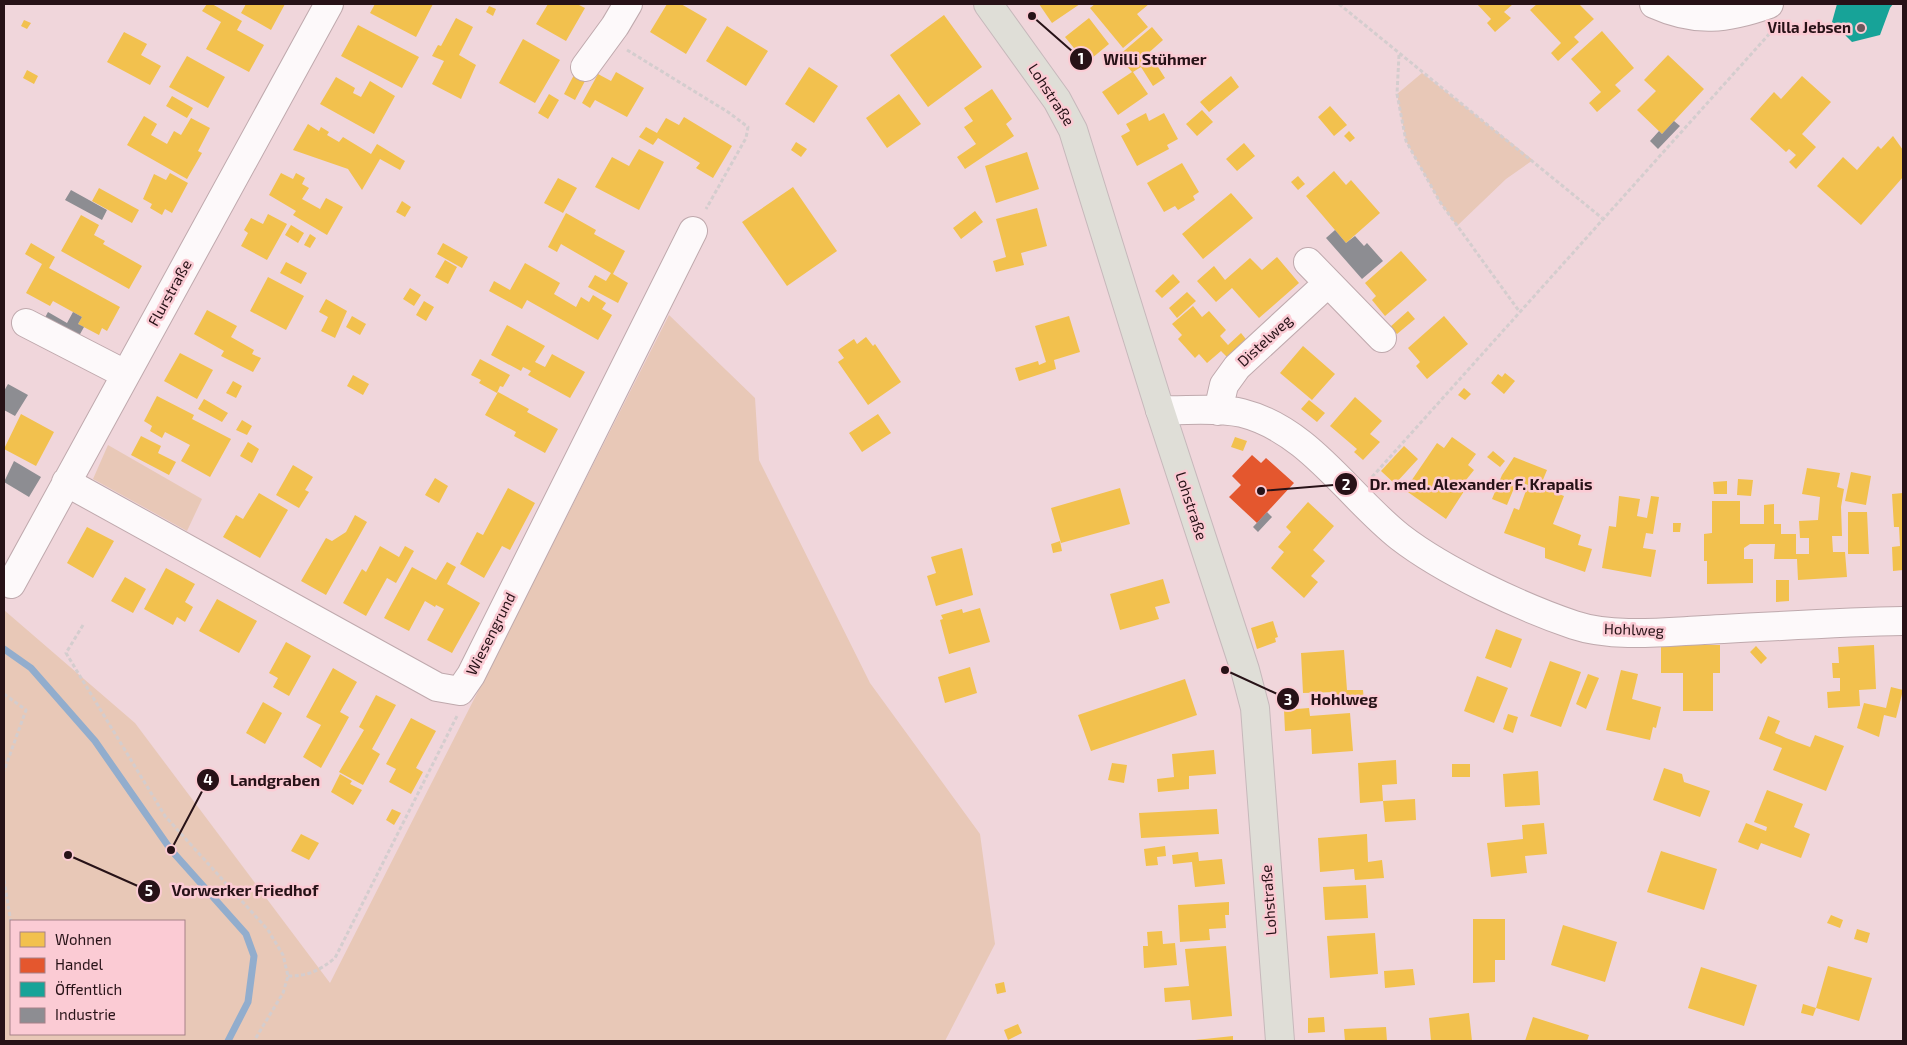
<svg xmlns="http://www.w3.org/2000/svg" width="1907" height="1045" viewBox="0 0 1907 1045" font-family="'Exo 2',sans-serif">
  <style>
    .green { fill: #e8c8b7; fill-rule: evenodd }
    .homes { fill: #f2c14e }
    .shops { fill: #e4572e }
    .public { fill: #17a398 }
    .industry { fill: #8d8d92 }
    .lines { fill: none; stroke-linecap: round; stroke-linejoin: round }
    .stream { stroke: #92adcd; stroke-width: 7 }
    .minor-casing { stroke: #bfa9ad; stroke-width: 30 }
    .major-casing { stroke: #c6b8bb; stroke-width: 30 }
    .path { stroke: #d4cdce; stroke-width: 3; stroke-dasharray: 4 2.5; stroke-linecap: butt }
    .minor { stroke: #fdf9fa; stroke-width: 28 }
    .major { stroke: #dfded7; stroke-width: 28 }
    .poi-dot { fill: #6d575c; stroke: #fbcbd4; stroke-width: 2 }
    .labels { text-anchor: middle; stroke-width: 5; stroke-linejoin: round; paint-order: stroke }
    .poi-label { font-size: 15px; font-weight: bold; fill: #271217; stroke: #fbcbd4; text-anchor: end }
    .street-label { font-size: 15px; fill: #271217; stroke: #fbcbd4 }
    .leader { fill: none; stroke: #271217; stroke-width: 2 }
    .callout-dot { fill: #271217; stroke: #fbcbd4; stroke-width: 2 }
    .mark-label { font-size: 15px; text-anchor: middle; font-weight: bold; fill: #fff }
    .callout-label { font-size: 16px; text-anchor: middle; font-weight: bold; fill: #271217; stroke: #fbcbd4; stroke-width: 5; stroke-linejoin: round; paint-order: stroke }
  </style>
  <rect width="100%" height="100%" fill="#f0d6db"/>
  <path class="green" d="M1422,73L1533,160L1506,179L1457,226L1440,202L1406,141L1397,94Z
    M669,315L755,398L759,460L870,683L980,834L995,944L945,1041H4V610L135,723L330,983ZM11,921H184V1034H11Z
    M108,445L202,499L187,531L93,479Z"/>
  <path class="homes" d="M207,4H212L242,21L237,30L264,45L249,72L206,49L221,22L202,11Z
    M246,4H285L271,30L241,13Z
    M375,4H433L416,37L370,13Z
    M548,4H577L585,8L566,41L536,24Z
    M667,4H681L707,19L686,54L650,32Z
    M1039,4H1080L1052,23Z
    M1095,4H1149L1137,14L1148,27L1123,48L1090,8Z
    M1477,4H1513L1504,12L1511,18L1495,32L1487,23L1491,19Z
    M1537,4H1579L1594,19L1574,37L1579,42L1558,61L1551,53L1561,43L1530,10Z
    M489,6L496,9L493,16L486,12Z
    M944,15L982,67L928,107L890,55Z
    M456,18L473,27L459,55L476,65L461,99L432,84L444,61L432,56L438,45L441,46Z
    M1089,18L1109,44L1086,63L1065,37Z
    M24,20L31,23L27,29L21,26Z
    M358,25L419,57L402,88L341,56Z
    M727,26L768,51L746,86L706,61Z
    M1152,27L1163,40L1145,56L1149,61L1153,59L1165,78L1153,86L1141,67L1133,72L1148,94L1118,115L1102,92L1132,72L1118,56Z
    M1602,31L1634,68L1615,85L1621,91L1597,112L1589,103L1601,92L1571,59Z
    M124,32L147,44L141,55L161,66L150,85L107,62Z
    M523,39L560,60L535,103L499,83Z
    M1668,55L1704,89L1662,134L1637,110L1656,91L1644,80Z
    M187,56L225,77L208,108L169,87Z
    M809,67L838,86L814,123L785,104Z
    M27,70L38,76L34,84L23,78Z
    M616,72L644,88L627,117L595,100L590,108L582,103L598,74L611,81Z
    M574,75L585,81L575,100L564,94Z
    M1231,76L1239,87L1209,112L1200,102Z
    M1802,76L1831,102L1802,134L1816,147L1796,169L1789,162L1796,155L1789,149L1786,152L1750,119L1774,92L1781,99Z
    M336,77L355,88L353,93L361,97L370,81L395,96L374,134L320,104Z
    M992,89L1012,119L1006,124L1014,136L965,169L957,157L976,144L964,127L973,121L964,108Z
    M549,94L559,100L548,119L538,113Z
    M899,94L921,124L887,148L866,118Z
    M172,96L193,108L187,118L166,106Z
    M1330,106L1347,125L1334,136L1318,117Z
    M1202,110L1213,122L1197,136L1186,124Z
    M1146,113L1149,121L1164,113L1178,139L1167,145L1169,149L1137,166L1121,136L1130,131L1126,124Z
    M144,116L157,124L151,135L167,144L174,131L181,135L191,118L210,128L198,151L202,153L187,179L127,145Z
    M684,117L732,146L713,178L696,168L700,163L658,138L653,145L639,137L646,127L657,133L666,118L679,125Z
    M308,124L319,131L321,127L329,132L327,135L339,142L343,137L371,154L377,144L405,161L400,170L380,159L362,190L348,169L293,150Z
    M1349,131L1355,138L1350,142L1344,136Z
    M1893,136L1903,150V177L1861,225L1817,186L1843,157L1857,170L1878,146L1881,149Z
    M796,142L807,149L801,157L791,150Z
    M1244,143L1255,156L1237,171L1226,159Z
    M639,149L664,162L639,210L595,187L612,157L629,166Z
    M1027,152L1039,189L996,203L985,166Z
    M1182,163L1199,192L1193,196L1195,200L1178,210L1175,206L1164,212L1147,183Z
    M1334,171L1346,185L1351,180L1380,213L1346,243L1306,196Z
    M170,173L188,183L172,213L165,209L162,215L150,208L152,204L143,199L154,174L166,180Z
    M281,173L293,179L296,173L305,178L302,184L309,188L302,199L320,209L326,198L343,207L327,235L293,215L296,211L269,195Z
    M1298,176L1305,184L1298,190L1291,182Z
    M558,178L577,188L563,213L544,203Z
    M793,187L837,251L787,286L742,222Z
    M99,188L139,210L132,223L92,201Z
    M1231,193L1253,218L1203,259L1182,234Z
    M402,201L411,207L405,217L396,212Z
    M1037,208L1047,246L1021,253L1024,265L996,272L993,261L1006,257L996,219Z
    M975,211L983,222L961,239L953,228Z
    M566,213L596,230L594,234L625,251L613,274L628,283L618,303L588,287L595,275L606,281L611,273L561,244L557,252L548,247Z
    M268,214L287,224L267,260L241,246L248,233L244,230L251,218L263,224Z
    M81,215L99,225L94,235L105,241L103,244L142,266L129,289L61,251Z
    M291,225L304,233L298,243L285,235Z
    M310,234L316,238L310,248L304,245Z
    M31,243L55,257L49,268L120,307L107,331L102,328L99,335L78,324L82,317L53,301L50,306L26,293L42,264L25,254Z
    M443,243L468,257L462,268L437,254Z
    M1401,251L1427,280L1385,316L1372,300L1376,296L1365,283Z
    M1277,257L1299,283L1259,318L1232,288L1216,302L1197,281L1214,266L1225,280L1250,258L1262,270Z
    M445,260L457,267L448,284L435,277Z
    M286,262L307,273L301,284L280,273Z
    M525,263L560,283L554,294L576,307L581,297L589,302L593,295L606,303L602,309L612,315L598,340L527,300L522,309L489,291L494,281L510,290Z
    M1173,274L1180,282L1162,298L1155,291Z
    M268,277L304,296L286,330L250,311Z
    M410,288L421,295L414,306L403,299Z
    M1187,292L1196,301L1177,318L1169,308Z
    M326,299L347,311L335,338L321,331L328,317L319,312Z
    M424,301L434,307L426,321L416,315Z
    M1193,306L1202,317L1209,311L1226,330L1220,336L1228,345L1241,333L1249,343L1230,360L1221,351L1207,363L1199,354L1195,358L1178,339L1182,335L1172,324Z
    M207,310L237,326L231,337L254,350L252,354L261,358L253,372L221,356L224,351L194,334Z
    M1408,311L1415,319L1397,334L1390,327Z
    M352,316L366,324L360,335L346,327Z
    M1069,316L1080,352L1054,360L1056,369L1019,381L1015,368L1038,361L1039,365L1046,362L1035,326Z
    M1444,316L1468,344L1427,379L1416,366L1420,362L1408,348Z
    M507,325L545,346L535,362L545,367L552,354L585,372L570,398L528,375L531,371L523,367L521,371L491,355Z
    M866,337L873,346L875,344L901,382L868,405L838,362L844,358L838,350L854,339L857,344Z
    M1303,346L1335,374L1312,400L1280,373Z
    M180,353L213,370L197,399L164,381Z
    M480,359L510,375L503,387L500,386L497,393L479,383L481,380L471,375Z
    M1505,373L1515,381L1504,394L1491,383L1498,374L1502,377Z
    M353,375L369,384L363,395L347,386Z
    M233,381L242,386L236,398L226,393Z
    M1464,388L1471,394L1465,400L1458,395Z
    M498,392L529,409L527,412L558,429L545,453L514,436L516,432L485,415Z
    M157,396L194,415L192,419L231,439L210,477L181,461L190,445L165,432L162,438L150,431L152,426L144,421Z
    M1355,397L1382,421L1370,434L1380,442L1363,460L1354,452L1357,449L1330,426Z
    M204,399L228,413L222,422L198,409Z
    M1309,400L1325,413L1317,422L1301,409Z
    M21,414L54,432L36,466L4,449Z
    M878,414L891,433L862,452L849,433Z
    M242,420L252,426L247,435L236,430Z
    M141,436L161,446L158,453L176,462L169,475L131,455Z
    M1235,437L1247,441L1243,451L1231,447Z
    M1452,437L1476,454L1468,465L1474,470L1466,480L1470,482L1446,519L1405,490L1437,443L1444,448Z
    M248,442L259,449L252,463L240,456Z
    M1404,446L1418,459L1395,484L1381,471Z
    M1493,451L1505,461L1500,467L1487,457Z
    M1514,457L1547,470L1540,487L1564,496L1553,524L1581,535L1578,545L1592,549L1585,572L1545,558V548L1504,533L1514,508L1519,510L1528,485L1517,481L1507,505L1492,499L1502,475Z
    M293,465L313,477L305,490L309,492L299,508L276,495Z
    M1807,468L1840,473L1837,487L1844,489L1841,507L1842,536H1832L1833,552H1845L1847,577L1798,580L1797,559H1774L1775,544H1750L1744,548V559H1753V583L1707,584V561H1704V534L1712,533V501H1740V524H1764V505L1774,504V524H1781V534H1796V554H1809V538H1800L1799,521L1818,520L1820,497L1802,494Z
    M1851,472L1871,476L1866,505L1845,501Z
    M435,478L448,486L439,503L425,495Z
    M1738,479L1753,480L1751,496L1737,495Z
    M1727,481V494H1714L1713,482Z
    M508,488L535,503L510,550L502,546L484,578L460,564L477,532L483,535Z
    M1120,488L1130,524L1061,543L1051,508Z
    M259,493L288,510L260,558L223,537L236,515L243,519Z
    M1903,493V570L1893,571L1892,547L1900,546L1899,527H1894L1892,494Z
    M1619,496L1640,499L1637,516L1647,518L1651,496L1659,497L1653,534L1646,533L1643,548L1656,550L1651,577L1602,568L1609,526L1616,527Z
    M1308,502L1334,526L1313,550L1325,561L1311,576L1318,582L1304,598L1271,568L1284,552L1278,547L1291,532L1286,527Z
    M1848,512H1867L1869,554H1848Z
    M355,515L367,522L326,595L301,581L326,538L332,541L346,532Z
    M1673,523H1681L1680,532H1673Z
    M87,527L114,541L93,578L67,563Z
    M1060,541L1062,551L1053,553L1051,544Z
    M380,546L399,557L405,546L414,551L396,583L387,578L366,616L343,603L362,569L366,572Z
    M962,548L973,595L936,606L927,576L936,573L931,557Z
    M447,562L456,567L447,584L480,603L452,653L427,640L444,609L436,605L435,607L425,601L409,631L384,618L412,567L436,580Z
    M166,568L195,584L185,602L193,607L185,622L177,617L173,625L144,609Z
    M125,577L146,589L133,613L111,601Z
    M1163,579L1170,603L1155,607L1159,619L1120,630L1110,594Z
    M1776,580H1789V601L1776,602Z
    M217,599L257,621L239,653L199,631Z
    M980,608L990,642L949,654L940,620L943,619L941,615L962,609L963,613Z
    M1273,621L1278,637L1275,638L1276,642L1257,649L1251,628Z
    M1496,629L1522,639L1511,668L1485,658Z
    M286,642L311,656L289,696L273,687L278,678L269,673Z
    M1661,645H1720V673H1713V711H1683V673H1661Z
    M1874,645L1876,689L1859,690L1860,706L1828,708L1827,692L1840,691V678H1833L1832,663H1839L1838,647Z
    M1756,646L1767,658L1761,664L1750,652Z
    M1344,650L1347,690H1363L1364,702L1336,704V692L1303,693L1301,653Z
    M1550,661L1581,672L1561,727L1530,716Z
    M970,667L977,693L945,703L938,677Z
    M333,668L357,682L340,712L349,717L321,768L303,757L321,725L306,717Z
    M1621,670L1638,674L1632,699L1661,707L1656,728L1653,727L1650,740L1606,730Z
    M1588,674L1599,678L1586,709L1576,704Z
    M1477,676L1508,688L1494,723L1464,711Z
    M1185,679L1197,715L1091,751L1078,715Z
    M1891,687L1903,690L1896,718L1884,715L1879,737L1857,728L1864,703L1886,708Z
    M376,695L396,705L372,749L380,754L363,785L339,772L364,730L359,727Z
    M263,702L282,713L265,744L246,733Z
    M1309,708L1310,716L1350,713L1353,751L1312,754L1311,729L1285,731L1284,710Z
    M1508,714L1518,717L1513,733L1503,729Z
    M1768,716L1780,721L1775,733L1786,738L1810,747L1815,735L1844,746L1826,791L1773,770L1782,748L1759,739Z
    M411,718L436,731L416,768L423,772L411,794L389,782L396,769L386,764Z
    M1214,750L1216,774L1189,776V789L1158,792L1157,779L1174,777L1172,754Z
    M1396,760L1397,784L1382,785L1383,801L1360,803L1358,763Z
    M1112,763L1127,765L1124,783L1108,780Z
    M1452,764H1470V777H1452Z
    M1664,768L1682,774L1684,782L1710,791L1700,817L1653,800Z
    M1538,771L1540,805L1505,807L1503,774Z
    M340,774L352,781L350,784L362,790L353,805L331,792Z
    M1767,790L1803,804L1794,827L1810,834L1801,858L1761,843L1758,850L1738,842L1746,823L1766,831L1767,827L1754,822Z
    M1415,799L1416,820L1385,822L1383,801Z
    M392,809L401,813L394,825L386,820Z
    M1217,809L1219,834L1141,838L1139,813Z
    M1544,823L1547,854L1525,856L1527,873L1491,877L1487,843L1523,839L1522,825Z
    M301,834L319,843L309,860L291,851Z
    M1367,834L1368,862L1382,860L1384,878L1355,880L1354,869L1320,872L1318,838Z
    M1165,846L1166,856L1157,857L1158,865L1146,866L1144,849Z
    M1661,851L1717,869L1704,910L1647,892Z
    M1198,852L1199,861L1222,859L1225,884L1195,887L1192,862L1173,864L1172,855Z
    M1366,885L1368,918L1325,920L1323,887Z
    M1229,902V915H1225L1226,928L1209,929L1210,940L1180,942L1178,905Z
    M1831,915L1843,920L1840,928L1827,923Z
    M1473,919H1505V960H1495V982L1473,983Z
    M1563,925L1617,942L1605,982L1551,965Z
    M1857,929L1870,933L1867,943L1854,939Z
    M1162,931L1163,944L1175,943L1177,965L1144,968L1143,946H1148L1147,932Z
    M1375,933L1378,974L1330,978L1327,936Z
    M1226,946L1232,1016L1192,1020L1190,1000L1165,1002L1164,988L1189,986L1185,949Z
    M1828,966L1872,978L1859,1021L1816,1008Z
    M1701,967L1757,985L1744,1026L1688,1008Z
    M1413,969L1415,985L1385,988L1384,971Z
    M1004,982L1006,992L997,994L995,984Z
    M1803,1004L1816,1008L1813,1016L1801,1013Z
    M1469,1013L1472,1041H1431L1429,1018Z
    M1324,1017L1325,1032L1308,1033V1018Z
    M1533,1017L1589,1035L1587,1041H1525Z
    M1018,1024L1022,1033L1008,1040L1004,1030Z
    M1386,1027L1387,1041H1345L1344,1029Z
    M1233,1036V1041H1195V1040Z"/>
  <path class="shops" d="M1252,455L1261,463L1266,458L1294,483L1257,523L1229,497L1241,485L1232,476Z"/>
  <path class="public" d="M1837,4H1893L1890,8L1880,35L1852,42L1832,22Z"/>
  <path class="industry" d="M1674,121L1680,126L1658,149L1650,141L1659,131L1662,134Z
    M71,190L107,210L102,220L65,200Z
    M1335,230L1346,243L1355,236L1364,246L1367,243L1383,261L1362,279L1326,238Z
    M48,312L67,323L73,312L82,317L78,324L84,327L74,345L40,327Z
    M8,384L28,395L15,416L4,410V391Z
    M14,461L41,477L29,497L4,482Z
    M1267,512L1272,517L1258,532L1253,527Z"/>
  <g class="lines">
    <path class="stream" d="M4,649L31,668L95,741L171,850L246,934L254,956L248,1002L228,1041"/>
    <g class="minor-casing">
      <path id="minor" d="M1654,4C1696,23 1727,19 1769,4
        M585,67L615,26L628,4
        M1308,262L1382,338
        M26,323L125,374
        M1160,410C1186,411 1217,407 1242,413C1309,430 1348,496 1400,537C1444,571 1521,607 1574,625C1613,638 1664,632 1704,630C1770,627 1837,622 1903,621
        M1218,411L1224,385L1237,367L1328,283
        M66,482L437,687L460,691L471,675L693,231
        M11,584L329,4"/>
    </g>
    <g class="major-casing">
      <path id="major" d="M988,4L1057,100L1073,130L1160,410L1245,670L1255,708L1280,1041"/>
    </g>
    <path class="path" d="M1339,4L1602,218
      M627,50L728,112L748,127L746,138L706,209
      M1399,55L1397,94L1406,141L1440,202L1519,311
      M1372,477L1771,32
      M83,625L66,653L165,816L268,930L283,955L288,976L283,993L254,1041
      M4,694L26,710L4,771
      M4,880L11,923
      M288,976C308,976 319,971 335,958L457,716"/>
    <use href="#minor" class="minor"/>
    <use href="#major" class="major"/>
  </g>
  <circle class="poi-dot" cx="1861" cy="28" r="5"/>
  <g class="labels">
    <g class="poi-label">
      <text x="1851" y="33">Villa Jebsen</text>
    </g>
    <g class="street-label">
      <text transform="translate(1051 95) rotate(57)" y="5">Lohstraße</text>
      <text transform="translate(170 293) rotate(-61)" y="5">Flurstraße</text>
      <text transform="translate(1265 341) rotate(-43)" y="5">Distelweg</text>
      <text transform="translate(1191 506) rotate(72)" y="5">Lohstraße</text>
      <text transform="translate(1634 630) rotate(2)" y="5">Hohlweg</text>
      <text transform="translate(491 634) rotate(-63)" y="5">Wiesengrund</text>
      <text transform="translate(1269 900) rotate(-94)" y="5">Lohstraße</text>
    </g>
  </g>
  <path class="leader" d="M1032 16L1081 59M1261 491L1346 484M1225 670L1288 699M171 850L208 780M68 855L149 891"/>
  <g class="callout-dot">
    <circle cx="1032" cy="16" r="5"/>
    <circle cx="1261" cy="491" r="5"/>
    <circle cx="1225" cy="670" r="5"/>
    <circle cx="171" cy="850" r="5"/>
    <circle cx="68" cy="855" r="5"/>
    <circle cx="1081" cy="59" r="12"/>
    <circle cx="1346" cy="484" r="12"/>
    <circle cx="1288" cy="699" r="12"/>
    <circle cx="208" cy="780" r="12"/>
    <circle cx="149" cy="891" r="12"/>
  </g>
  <g class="mark-label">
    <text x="1081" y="64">1</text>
    <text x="1346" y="490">2</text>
    <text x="1288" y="705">3</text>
    <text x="208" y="785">4</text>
    <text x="149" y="896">5</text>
  </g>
  <g class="callout-label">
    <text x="1155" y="65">Willi Stühmer</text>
    <text x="1481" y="490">Dr. med. Alexander F. Krapalis</text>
    <text x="1344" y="705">Hohlweg</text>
    <text x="275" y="786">Landgraben</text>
    <text x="245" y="896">Vorwerker Friedhof</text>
  </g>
  <rect width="1907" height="1045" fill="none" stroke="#271217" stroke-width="10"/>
  <rect x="10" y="920" width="175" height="115" fill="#fbcbd4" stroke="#a68188"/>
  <rect x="20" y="932" width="25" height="15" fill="#f2c14e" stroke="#a68188"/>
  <text x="55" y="945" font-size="15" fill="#271217">Wohnen</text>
  <rect x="20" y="958" width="25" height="15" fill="#e4572e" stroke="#a68188"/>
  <text x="55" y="970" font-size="15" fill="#271217">Handel</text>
  <rect x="20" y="982" width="25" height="15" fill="#17a398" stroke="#a68188"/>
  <text x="55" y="995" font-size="15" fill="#271217">Öffentlich</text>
  <rect x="20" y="1008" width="25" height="15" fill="#8d8d92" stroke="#a68188"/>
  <text x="55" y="1020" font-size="15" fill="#271217">Industrie</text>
</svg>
